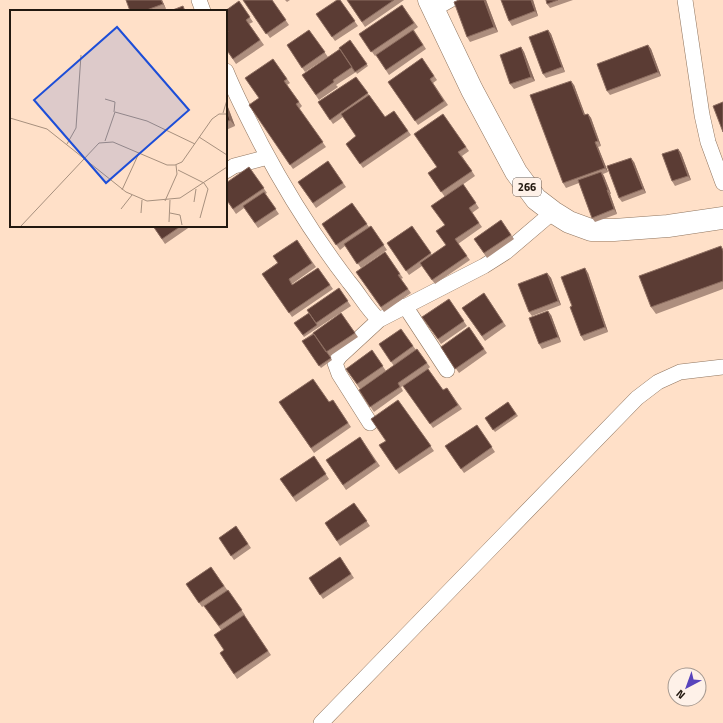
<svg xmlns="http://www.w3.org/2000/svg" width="723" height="723" viewBox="0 0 723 723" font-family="'Titillium Web',sans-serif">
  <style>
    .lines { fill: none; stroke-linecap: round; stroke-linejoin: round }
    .street-casing { stroke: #90755f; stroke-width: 16 }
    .primary-casing { stroke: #90755f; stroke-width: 23 }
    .street { stroke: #fff; stroke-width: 15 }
    .primary { stroke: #fff; stroke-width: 22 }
    .wall { fill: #ad8e7e }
    .shaded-wall { fill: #8c6d60 }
    .building { fill: #5b3c34; stroke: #8c6d60 }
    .labels { text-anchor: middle; stroke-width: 4; stroke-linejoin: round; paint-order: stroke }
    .shield { fill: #fef1e8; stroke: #645950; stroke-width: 1 }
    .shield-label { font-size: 11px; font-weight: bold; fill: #22180f }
    .inset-road { fill: none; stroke: #a7907e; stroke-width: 1 }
    .view { fill: #1d4ed8; fill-opacity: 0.15; stroke: #1d4ed8; stroke-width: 2 }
    .inset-edge { fill: none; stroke: #22180f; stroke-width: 2 }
  </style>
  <rect width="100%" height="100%" fill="#ffe0c8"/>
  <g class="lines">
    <g class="street-casing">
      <path id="street" d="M199,0L203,11
        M685,0L702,115L708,142L723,183
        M434,9L450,0
        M226,71C236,96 249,120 261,144C287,193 316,239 349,282C360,295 367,309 379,320L484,266L506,252L553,212
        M226,171L234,166L268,157
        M405,306L447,370
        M370,423L339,374L335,363L340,356L379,320
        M321,723L637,398L658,382L680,372L723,367"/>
    </g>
    <g class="primary-casing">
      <path id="primary" d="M429,0L472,90L516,172L536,199L553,212L569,222L591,230H614L668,226L723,218"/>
    </g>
    <use href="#street" class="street"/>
    <use href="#primary" class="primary"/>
  </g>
  <path class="wall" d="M126,0H162L166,9L160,11H130Z
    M243,0H272L289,25L270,38Z
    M285,0H290L287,2Z
    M340,0L358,26L335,41L316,14Z
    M347,0H404L365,27Z
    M459,0H486L498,32L470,42L467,37Z
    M501,0H533L538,16L512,26L509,21Z
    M546,0H573L550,8L547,4Z
    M239,1L253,22L249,24L264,45L236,64L226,49Z
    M402,5L418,27L414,30L426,49L389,75L376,55L380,52L375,56L359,34Z
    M309,30L328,57L305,72L287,45Z
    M548,30L551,34L565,72L546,78L543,74Z
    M350,40L368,66L357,74L356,72L336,85L338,87L319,100L302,75L340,49Z
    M648,45L651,49L661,76L610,95L607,91Z
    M521,47L524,52L535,81L514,89L510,84Z
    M422,58L437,80L433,83L448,105L418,125L388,82Z
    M273,59L290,83L287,85L302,106L299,109L326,147L293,169L249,105L259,98Z
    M356,77L385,117L394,111L411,135L363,168L346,144L356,136L343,117L333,124L318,102Z
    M574,85L585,115L588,114L591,118L601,146L598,147L608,172L603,174L611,194H610L617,214L595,222L592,218L579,183L566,188L563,183Z
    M226,102L235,126L226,130Z
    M443,114L469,151L462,156L475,176L445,197L428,173L437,167Z
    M678,149L681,153L691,180L675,186L672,181Z
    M328,161L346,187L316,208L298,182Z
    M634,162L646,193L622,202L619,198Z
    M249,167L267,193L265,194L279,214L258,228L244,208L236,214L226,199Z
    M463,184L479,208L472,213L482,227L458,244L470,260L435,284L422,266L409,275L387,243L412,226L432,255L446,245Z
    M352,203L369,227L371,226L387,250L361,268L345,246L340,250L322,224Z
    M501,220L514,239L487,258L474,239Z
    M153,226H191L165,244Z
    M297,240L316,267L292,284L293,285L318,268L333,289L292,317L262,274L277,263Z
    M723,248V289L656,314L651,307Z
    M385,252L403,278L401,279L411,293L384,312L356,272Z
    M547,273L551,278L561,305L532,316L529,312Z
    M588,273L608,332L584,341L581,336L572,306Z
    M339,288L351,306L304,337L294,323L309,313Z
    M484,293L506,326L485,341L462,308Z
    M449,299L467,326L441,344L422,317Z
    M341,313L358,337L330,356L332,360L321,368L302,341Z
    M551,315L561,342L542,349L539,344Z
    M469,327L487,353L459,373L441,347Z
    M401,329L416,350L417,349L430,367L428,369L443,390L447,388L462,409L433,428L403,386L401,387L403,391L374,412L359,390L394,366L379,344Z
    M372,350L386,371L360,389L346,369Z
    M333,400L351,427L314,453L279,402H329Z
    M398,400L434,451L399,474L379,445L386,441Z
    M508,402L518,416L495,432L485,418Z
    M477,425L495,452L464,473L445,446Z
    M360,437L380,466L346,490L326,460Z
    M314,456L329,479L296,502L280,479Z
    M354,503L370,526L340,546L325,523Z
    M236,526L251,548L234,560L219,538Z
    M340,557L354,578L323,599L309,578Z
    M211,567L245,615H244L271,655L237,679L220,653L224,650L221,630L204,606L202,607L186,584Z"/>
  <path class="shaded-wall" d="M161,0H162L166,9L163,4Z
    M484,0H486L498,32L494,27Z
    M531,0H533L538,16L535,11Z
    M548,30L551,34L565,72L562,67Z
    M648,45L651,49L661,76L658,72Z
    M521,47L524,52L535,81L531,77Z
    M571,81L574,85L587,120L584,115Z
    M226,102L235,126L230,120L226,108Z
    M588,114L591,118L601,146L598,141Z
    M595,142L598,147L608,172L605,168Z
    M678,149L681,153L691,180L688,176Z
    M631,158L634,162L646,193L643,189Z
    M601,172L604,176L611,194L608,190Z
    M607,190L610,194L617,214L614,209Z
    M585,268L588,273L608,332L605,327Z
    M547,273L551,278L561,305L558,301Z
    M548,311L551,315L561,342L558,337Z"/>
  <path class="building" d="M126,0H161L163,4L144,11H130Z
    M243,0H272L286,20L266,34Z
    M337,0H340L355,21L332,37L316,14Z
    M347,0H394L362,22Z
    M459,0H484L494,27L467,37L454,2Z
    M501,0H531L535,11L509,21Z
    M546,0H558L547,4Z
    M239,1L250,17L246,20L260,40L233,59L226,49V34L228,32L226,29V11H225Z
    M402,5L414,23L371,52L359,34Z
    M183,6L185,11H170Z
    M309,30L325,52L302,68L287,45Z
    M413,30L423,45L386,70L376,55Z
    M548,30L562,67L543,74L529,37Z
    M350,40L367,64L355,72L339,48Z
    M648,45L658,72L607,91L597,64Z
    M521,47L531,77L510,84L500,55Z
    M340,49L352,67L333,80L334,82L316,95L302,75Z
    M422,58L434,76L430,79L444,101L415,121L388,82Z
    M273,59L287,79L284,81L299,102L296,104L323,142L290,165L249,105L259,98L245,78Z
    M356,77L368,93L330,120L318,102Z
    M571,81L584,115L588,114L598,141L595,142L605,168L563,183L530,95Z
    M369,95L385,117L394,111L408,131L360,164L346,144L356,136L341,114Z
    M723,102V132L713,106Z
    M226,108L230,120L226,122Z
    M443,114L466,147L458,152L472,171L441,192L428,173L437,167L414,134Z
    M678,149L688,176L672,181L662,154Z
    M631,158L643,189L619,198L607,166Z
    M328,161L343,183L313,203L298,182Z
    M249,167L264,188L233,209L226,199V183Z
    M601,172L608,190H607L614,209L592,218L578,180Z
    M463,184L476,203L469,208L479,223L455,239L467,256L432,280L420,263L446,245L436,231L445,225L431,206Z
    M264,192L276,209L255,223L243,206Z
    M352,203L367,224L336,245L322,224Z
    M501,220L511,235L484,253L474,239Z
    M153,226H181L162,239Z
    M371,226L384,245L357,264L344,244Z
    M412,226L431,253L406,271L387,243Z
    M297,240L312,263L289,279L292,285L318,268L330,285L289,313L262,274L278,263L273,256Z
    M721,246L723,251V281L651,307L639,276Z
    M385,252L400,274L398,275L408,289L381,307L356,272Z
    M585,268L605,327L581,336L570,307L572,306L561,277Z
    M547,273L558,301L529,312L518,284Z
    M339,288L348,301L316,323L307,310Z
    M484,293L503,322L482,336L462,308Z
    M449,299L464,321L438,339L422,317Z
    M548,311L558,337L539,344L529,318Z
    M309,313L317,325L303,335L294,323Z
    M341,313L355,333L326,352L313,333Z
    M469,327L484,349L455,369L441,347Z
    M401,329L413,346L391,362L379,344Z
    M314,334L331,358L319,366L302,341Z
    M417,349L427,363L398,383L400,387L370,407L359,390Z
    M372,350L383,366L357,384L346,369Z
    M428,369L443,390L447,388L458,405L430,424L403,386Z
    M313,379L329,402L333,400L348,423L311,448L279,402Z
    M398,400L431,446L396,470L379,445L386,441L371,419Z
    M508,402L516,414L493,430L485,418Z
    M477,425L492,447L461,469L445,446Z
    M360,437L376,462L343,485L326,460Z
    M314,456L326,474L293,497L280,479Z
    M354,503L367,521L337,541L325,523Z
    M236,526L248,544L231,556L219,538Z
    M340,557L351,574L320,595L309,578Z
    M211,567L224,586L199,603L186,584Z
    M228,590L242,610L219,626L204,606Z
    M244,615L268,651L234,674L220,653L224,650L214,635Z"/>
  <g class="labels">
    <rect class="shield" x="513" y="178" width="28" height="18" rx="3"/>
    <g class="shield-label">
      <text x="527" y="191">266</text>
    </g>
  </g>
  <g transform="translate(10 10)">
    <rect width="217" height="217" fill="#ffe0c8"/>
    <path class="inset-road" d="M95,89L105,92L104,102M213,103L217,90M0,108L37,119L116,182L137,191L170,188L217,157M189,127L217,145M95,131L105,102L137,111L185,134M57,134L66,118L71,45M168,160L194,173L198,179L190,208M112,180L129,143M155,191L167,164L166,155M184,192L186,179M111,199L122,185M131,203L132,190M160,203L170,205L172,215M159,212L160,190M11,216L89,133L103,132L157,155H165L172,152L202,109L209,104H217"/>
    <path class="view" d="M107,17L179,100L96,173L24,90Z"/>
    <rect width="217" height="217" class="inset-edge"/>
  </g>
  <g transform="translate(687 687) rotate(221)"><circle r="19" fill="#fef1e8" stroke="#a69a91"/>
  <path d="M0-3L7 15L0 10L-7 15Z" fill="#5844bc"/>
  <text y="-6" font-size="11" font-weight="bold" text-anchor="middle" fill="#22180f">N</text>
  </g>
</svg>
